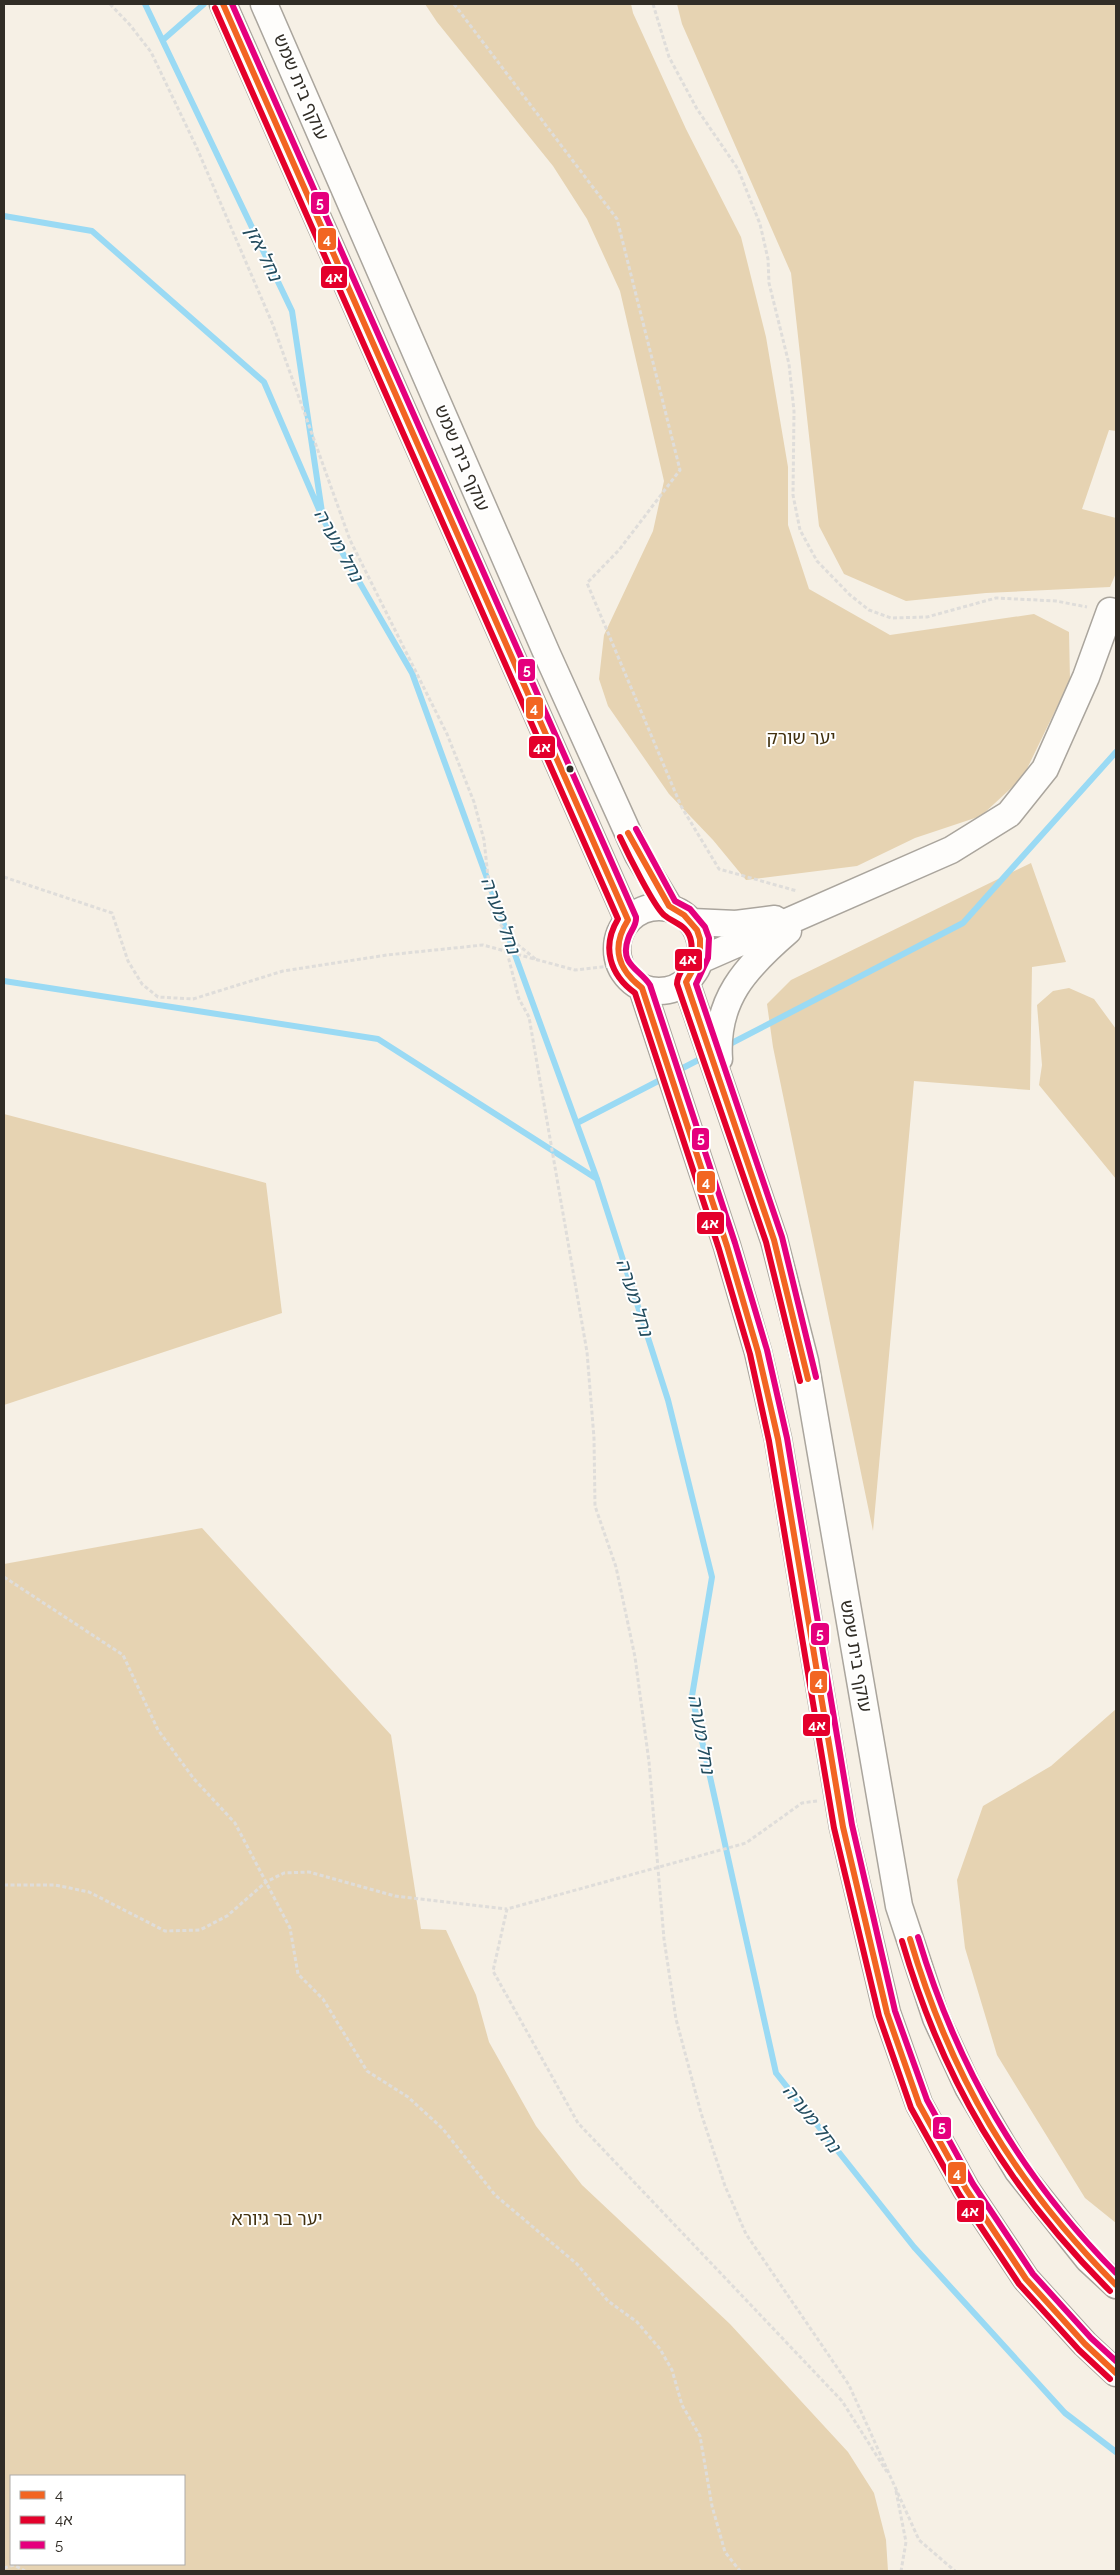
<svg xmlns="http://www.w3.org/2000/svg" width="1120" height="2575" viewBox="0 0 1120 2575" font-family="Raleway,'Noto Sans Hebrew',sans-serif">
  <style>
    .green { fill: #e6d3b2; fill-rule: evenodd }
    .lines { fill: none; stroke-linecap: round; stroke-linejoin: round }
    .stream { stroke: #9adaf4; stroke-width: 6 }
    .secondary-casing { stroke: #aaa59d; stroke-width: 29 }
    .path { stroke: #dfddda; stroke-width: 3; stroke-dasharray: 4 2.5; stroke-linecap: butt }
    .secondary { stroke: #fefdfb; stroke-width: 26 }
    .bus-1-casing { stroke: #fff; stroke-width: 10 }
    .bus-2-casing { stroke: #fff; stroke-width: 10 }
    .bus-3-casing { stroke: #fff; stroke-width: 10 }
    .bus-1 { stroke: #f26522; stroke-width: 6 }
    .bus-2 { stroke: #e4002b; stroke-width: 6 }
    .bus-3 { stroke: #e5007d; stroke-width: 6 }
    .bus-dot { fill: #312d26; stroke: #fff; stroke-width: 2 }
    .labels { text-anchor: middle; stroke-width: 4; stroke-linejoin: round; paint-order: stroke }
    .street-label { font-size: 18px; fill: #312d26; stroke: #fff }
    .park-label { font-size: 18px; fill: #42310f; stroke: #fff }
    .water-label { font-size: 19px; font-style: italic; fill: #234c5e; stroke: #fff }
    .line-badge { stroke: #fff; stroke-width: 2 }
    .badge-label { font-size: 14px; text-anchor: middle; font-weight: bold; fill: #fff }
  </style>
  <rect width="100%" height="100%" fill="#f6f0e5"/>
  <path class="green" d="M425,4H631L633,13L686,129L741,237L766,337L788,467V525L809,589L890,635L1034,614L1069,632L1070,680L1023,777L981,816L915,838L857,866L746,880L713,840L669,794L608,706L599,679L604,635L653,531L664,481L620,291L587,219L553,166L437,22Z
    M677,4H1116V431L1109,430L1082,509L1116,518V573L1110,587L986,593L906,601L844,574L819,526L791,273L682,24Z
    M1031,863L1066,962L1032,967L1030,1090L914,1081L873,1531L773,1047L767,1004L791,980Z
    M1069,988L1094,999L1116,1029V1179L1039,1085L1042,1065L1037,1005L1053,991Z
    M4,1114L266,1183L282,1313L4,1405Z
    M202,1528L391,1735L421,1929L446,1930L476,1995L489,2042L536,2126L582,2185L730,2324L848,2452L874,2493L886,2540L888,2571H4V1564ZM184,2476V2564H11V2476Z
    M1116,1709V2223L1085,2198L997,2055L965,1948L957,1880L983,1806L1051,1766Z"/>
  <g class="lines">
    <path class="stream" d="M145,4L292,311L322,512
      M164,39L204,4
      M4,216L92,231L264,382L324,521L412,673L597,1179L668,1400L712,1577L692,1696L776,2073L914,2247L1065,2413L1116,2452
      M4,981L378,1039L597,1179
      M726,1046L963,923L1116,752
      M675,1072L706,1056
      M577,1123L666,1077"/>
    <g class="secondary-casing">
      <path id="secondary" d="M223,4L628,920
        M264,4L547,654L638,855L670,908
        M617 949a42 42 0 1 1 84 0a42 42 0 1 1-84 0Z
        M692,922L736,924L775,919
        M700,960L951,850L1009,814L1045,769L1086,677L1110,611
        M686,982L774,1240L805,1361L899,1906L936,2018L968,2087L1018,2171L1088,2259L1116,2285
        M642,988L727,1246L758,1352L778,1439L843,1827L887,2013L919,2104L966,2189L1026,2279L1085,2344L1116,2373
        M719,1059C715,1000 745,968 788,931"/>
    </g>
    <path class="path" d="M110,4L130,25L151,52L196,146L273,325L350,540L447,734L474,802L484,840L492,913L512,940L538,961
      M454,4L617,219L680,470L619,550L587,583L681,806L719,869L797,891
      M653,4L669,57L697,109L738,169L760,224L768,259L769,283L789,364L794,411L793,495L800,530L817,561L850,595L869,610L891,618L927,617L996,598L1056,601L1087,607
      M4,877L112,913L128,961L142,984L158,997L193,999L283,971L387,955L483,945L575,970L620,965
      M507,952L519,999L529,1017L587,1352L594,1438L595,1506L616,1567L635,1657L649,1762L664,1939L676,2019L701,2113L725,2186L746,2234L849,2385L919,2540L955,2571
      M4,1577L123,1655L158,1730L194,1779L235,1823L290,1928L298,1974L323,1999L367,2071L408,2097L443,2129L495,2195L577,2264L608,2301L637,2322L660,2349L672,2370L682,2405L700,2436L712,2506L725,2552L740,2571
      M817,1801L802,1803L746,1843L507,1909L493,1971L578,2123L842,2401L887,2472
      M4,1885H55L89,1892L165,1931L200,1930L227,1916L266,1882L284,1873L309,1872L395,1896L507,1909
      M896,2491L906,2542L901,2571
      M4,2568L14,2565L25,2571"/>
    <use href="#secondary" class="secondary"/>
    <g class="bus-1-casing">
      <path id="bus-1" d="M223,4L628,920C611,947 617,969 642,988L727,1246L758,1352L778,1439L843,1827L887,2013L919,2104L966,2189L1026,2279L1085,2344L1116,2373
        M628,833L669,906L684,915L697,930L700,939V957L686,982L774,1240L808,1379
        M910,1939C951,2077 1014,2183 1116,2285"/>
    </g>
    <g class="bus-2-casing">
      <path id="bus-2" d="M215,8L618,919C601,947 610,975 635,993L719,1249L750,1354L769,1441L834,1828L879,2016L911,2108L959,2194L1019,2284L1079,2350L1110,2379
        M620,837C627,852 653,905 664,915C675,924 688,925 691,941C695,961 677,969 677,984L766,1242L800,1381
        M902,1941C943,2081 1007,2188 1110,2291"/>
    </g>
    <g class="bus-3-casing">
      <path id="bus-3" d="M232,4L636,917C637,926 630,931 628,939C619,965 640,969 650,985L735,1243L767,1350L787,1438L852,1825L895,2011L927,2100L973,2184L1033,2274L1091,2338L1116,2361
        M636,829L675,901L690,909L705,927L709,938L708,958L696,984L782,1237L816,1377
        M918,1937C957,2067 1020,2176 1116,2273"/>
    </g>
    <use href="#bus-1" class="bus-1"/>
    <use href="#bus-2" class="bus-2"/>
    <use href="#bus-3" class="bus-3"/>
  </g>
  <circle class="bus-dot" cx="570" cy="769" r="4.5"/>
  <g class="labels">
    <g class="street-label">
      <text transform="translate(301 87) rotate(67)" y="6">עוקף בית שמש</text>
      <text transform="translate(462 458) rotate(67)" y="6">עוקף בית שמש</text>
      <text transform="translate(856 1656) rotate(80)" y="6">עוקף בית שמש</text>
    </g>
    <g class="park-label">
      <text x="801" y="744">יער שורק</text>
      <text x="277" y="2225">יער בר גיורא</text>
    </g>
    <g class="water-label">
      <text transform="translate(264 253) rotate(64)" y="7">נחל אזן</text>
      <text transform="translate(339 545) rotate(61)" y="7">נחל מערה</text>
      <text transform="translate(501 915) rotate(70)" y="7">נחל מערה</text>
      <text transform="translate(635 1297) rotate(72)" y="7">נחל מערה</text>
      <text transform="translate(702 1734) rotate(80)" y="7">נחל מערה</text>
      <text transform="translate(812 2118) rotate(52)" y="7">נחל מערה</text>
    </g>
  </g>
  <g class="line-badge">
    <rect x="310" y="191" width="20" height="24" rx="5" fill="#e5007d"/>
    <rect x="317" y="227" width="20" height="24" rx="5" fill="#f26522"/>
    <rect x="320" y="265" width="28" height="24" rx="5" fill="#e4002b"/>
    <rect x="517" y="658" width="19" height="24" rx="5" fill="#e5007d"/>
    <rect x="525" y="696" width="19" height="24" rx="5" fill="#f26522"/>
    <rect x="528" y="735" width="28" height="24" rx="5" fill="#e4002b"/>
    <rect x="674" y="948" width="29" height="24" rx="5" fill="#e4002b"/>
    <rect x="691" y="1127" width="19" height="24" rx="5" fill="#e5007d"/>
    <rect x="696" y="1170" width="20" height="24" rx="5" fill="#f26522"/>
    <rect x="696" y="1211" width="29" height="24" rx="5" fill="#e4002b"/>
    <rect x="810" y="1622" width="20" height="24" rx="5" fill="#e5007d"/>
    <rect x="809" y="1670" width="19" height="24" rx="5" fill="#f26522"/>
    <rect x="802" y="1713" width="29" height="24" rx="5" fill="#e4002b"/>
    <rect x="932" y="2116" width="20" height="24" rx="5" fill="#e5007d"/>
    <rect x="947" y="2161" width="20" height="24" rx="5" fill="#f26522"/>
    <rect x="956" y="2199" width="29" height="24" rx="5" fill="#e4002b"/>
  </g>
  <g class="badge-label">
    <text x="320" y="208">5</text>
    <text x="327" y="244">4</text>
    <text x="334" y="282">4א</text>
    <text x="527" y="675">5</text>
    <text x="534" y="713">4</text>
    <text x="542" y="752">4א</text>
    <text x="688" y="964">4א</text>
    <text x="701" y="1143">5</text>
    <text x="706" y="1187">4</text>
    <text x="710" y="1228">4א</text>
    <text x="820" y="1639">5</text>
    <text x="819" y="1687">4</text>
    <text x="817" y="1730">4א</text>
    <text x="942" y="2132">5</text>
    <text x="957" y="2178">4</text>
    <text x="970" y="2216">4א</text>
  </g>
  <rect width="1120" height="2575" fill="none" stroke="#312d26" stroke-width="10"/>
  <rect x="10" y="2475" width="175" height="90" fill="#ffffff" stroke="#adaba8"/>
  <rect x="20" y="2491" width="25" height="8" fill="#f26522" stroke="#adaba8"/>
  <text x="55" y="2500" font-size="15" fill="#312d26">4</text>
  <rect x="20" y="2516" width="25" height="8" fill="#e4002b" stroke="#adaba8"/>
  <text x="55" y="2525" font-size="15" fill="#312d26">4א</text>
  <rect x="20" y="2541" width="25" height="8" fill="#e5007d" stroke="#adaba8"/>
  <text x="55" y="2550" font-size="15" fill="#312d26">5</text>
</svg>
